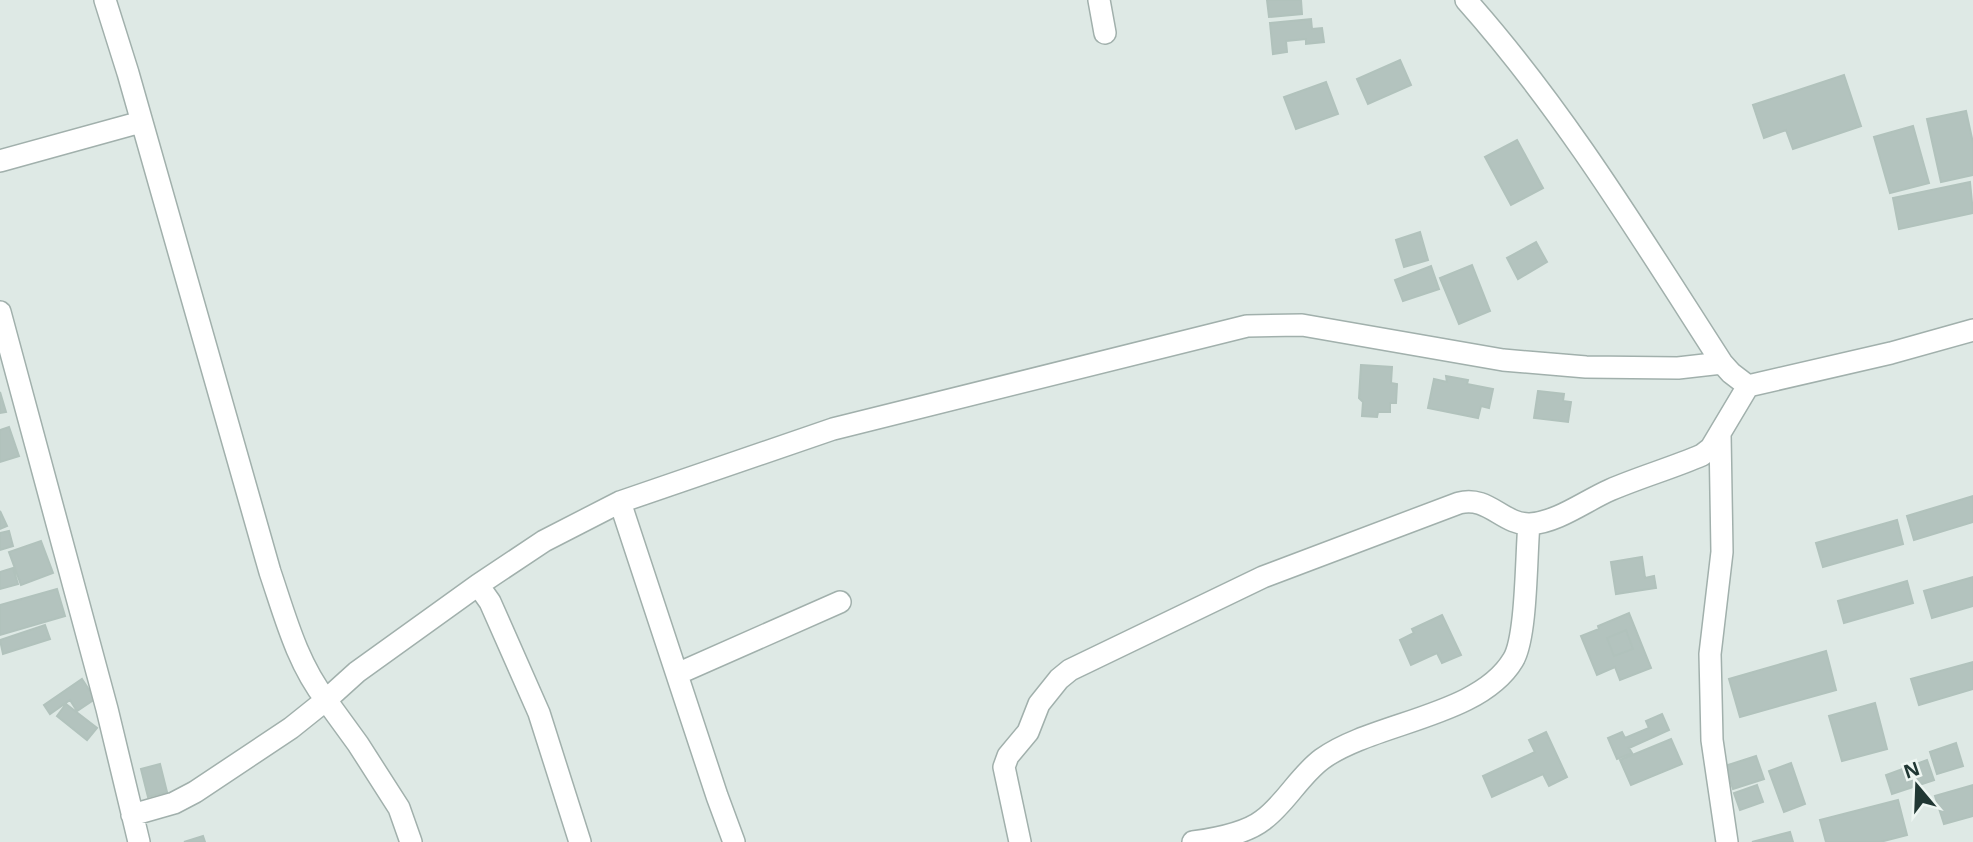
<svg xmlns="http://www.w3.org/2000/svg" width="1973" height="842" viewBox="0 0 1973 842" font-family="'Noto Sans',sans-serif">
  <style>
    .building { fill: #b3c3be; stroke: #b1c2bc; stroke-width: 2; fill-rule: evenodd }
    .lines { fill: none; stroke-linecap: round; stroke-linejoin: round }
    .minor-casing { stroke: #a1b0ac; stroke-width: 24 }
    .minor { stroke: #fff; stroke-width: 21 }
  </style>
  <rect width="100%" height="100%" fill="#dee9e5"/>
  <path class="building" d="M1267,0H1301L1302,14L1269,17Z
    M1311,19L1312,29L1322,28L1324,42L1306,44V39L1286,41L1287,52L1273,54L1270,23Z
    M1400,60L1411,85L1368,104L1357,79Z
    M1844,75L1861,126L1793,149L1786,130L1764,138L1753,105Z
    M1326,82L1338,114L1296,129L1284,97Z
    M1966,111L1973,143V175L1941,182L1927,119Z
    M1913,126L1929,183L1890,193L1874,137Z
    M1517,140L1543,188L1511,205L1485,157Z
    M1970,182L1973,213L1899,229L1893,198Z
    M1420,232L1428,260L1404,267L1396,240Z
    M1536,242L1547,262L1518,279L1507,258Z
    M1472,265L1490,311L1459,324L1440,278Z
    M1431,266L1439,289L1403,301L1395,280Z
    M1361,365L1392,367L1391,383L1397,384L1396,403H1390V412H1378L1377,417L1362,416L1363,402L1359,398Z
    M1446,376L1468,380L1467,384L1493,389L1489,408L1481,406L1478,418L1428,408L1434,379L1447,382Z
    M1538,391L1564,394L1563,401L1571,402L1568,422L1534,418Z
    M0,392L6,412L0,413Z
    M9,427L19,456L0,462V430Z
    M1973,496V522L1914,540L1907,516Z
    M0,511L7,526L0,529Z
    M1897,520L1903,544L1823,567L1816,543Z
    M9,531L13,546L0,550V533Z
    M41,541L53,573L21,585L9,552Z
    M1642,557L1645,578L1654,576L1656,588L1616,594L1611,562Z
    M13,568L18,584L0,589V572Z
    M1973,577V606L1932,618L1924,591Z
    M1907,581L1913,603L1844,623L1838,601Z
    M57,589L65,616L0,635V605Z
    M1629,613L1651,668L1620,680L1615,667L1597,675L1581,636L1599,629L1598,626ZM1626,630L1633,649L1614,656L1607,638Z
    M1442,615L1461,655L1442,663L1437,653L1411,665L1400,640L1414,633L1412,629Z
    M45,625L50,639L3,654L0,640Z
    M1626,630L1633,649L1614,656L1607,638Z
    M1826,651L1836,690L1740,717L1729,679Z
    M1973,662V689L1919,705L1911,679Z
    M82,679L95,699L77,711L70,700L50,714L44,705Z
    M1875,703L1887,749L1842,761L1829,716Z
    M66,704L97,728L87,740L57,716Z
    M1662,714L1669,730L1629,748L1632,753L1617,759L1608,738L1622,732L1625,738L1649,728L1646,721Z
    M1546,732L1567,777L1549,786L1543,774L1492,797L1483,776L1535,752L1529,740Z
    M1671,739L1682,764L1631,785L1620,760Z
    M1956,743L1963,766L1937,774L1930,752Z
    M1756,756L1764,779L1733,789L1725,766Z
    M1927,760L1934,780L1892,794L1886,775Z
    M1791,763L1805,804L1784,812L1769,771Z
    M160,764L167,792L148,797L141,769Z
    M1757,785L1763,802L1740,810L1734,793Z
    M1973,785V816L1944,824L1935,796Z
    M1898,800L1907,835L1880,842H1826L1820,820Z
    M1790,832L1793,842H1752Z
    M203,836L205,842H184Z"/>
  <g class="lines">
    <g class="minor-casing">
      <path id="minor" d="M105,0L128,73L270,572C285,616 297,663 326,700L291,728L195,792L174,803L132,815
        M1099,0L1105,33
        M1466,0C1564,110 1642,239 1722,363L1731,373L1748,386L1891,353L1973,330
        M0,161L141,122
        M0,312L107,709L139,842
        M1720,434L1722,552L1710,654L1712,740L1727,842
        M620,502L717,796L734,842
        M478,585L490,602L539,713L580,842
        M677,674L840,602
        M411,842L399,808L358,744L326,700L357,672L478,585L544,541L620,502L833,429L1247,326L1302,325L1503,360L1586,367L1678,368L1722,363
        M1020,842L1004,767L1008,756L1028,732L1039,704L1059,679L1070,670L1263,577L1459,503C1488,495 1503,525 1530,524C1558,522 1585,501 1610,490C1640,477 1672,468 1702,455L1711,448L1748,386
        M1193,842C1215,839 1245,834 1263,820C1286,803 1299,776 1322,759C1373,722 1479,717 1513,660C1527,638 1526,554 1529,524"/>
    </g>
    <use href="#minor" class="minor"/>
  </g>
  <g transform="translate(1917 786) rotate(341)" stroke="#eef6f2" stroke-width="5" paint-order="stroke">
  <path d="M0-5L12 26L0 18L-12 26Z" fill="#203733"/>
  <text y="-10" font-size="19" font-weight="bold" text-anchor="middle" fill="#203733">N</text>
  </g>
</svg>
